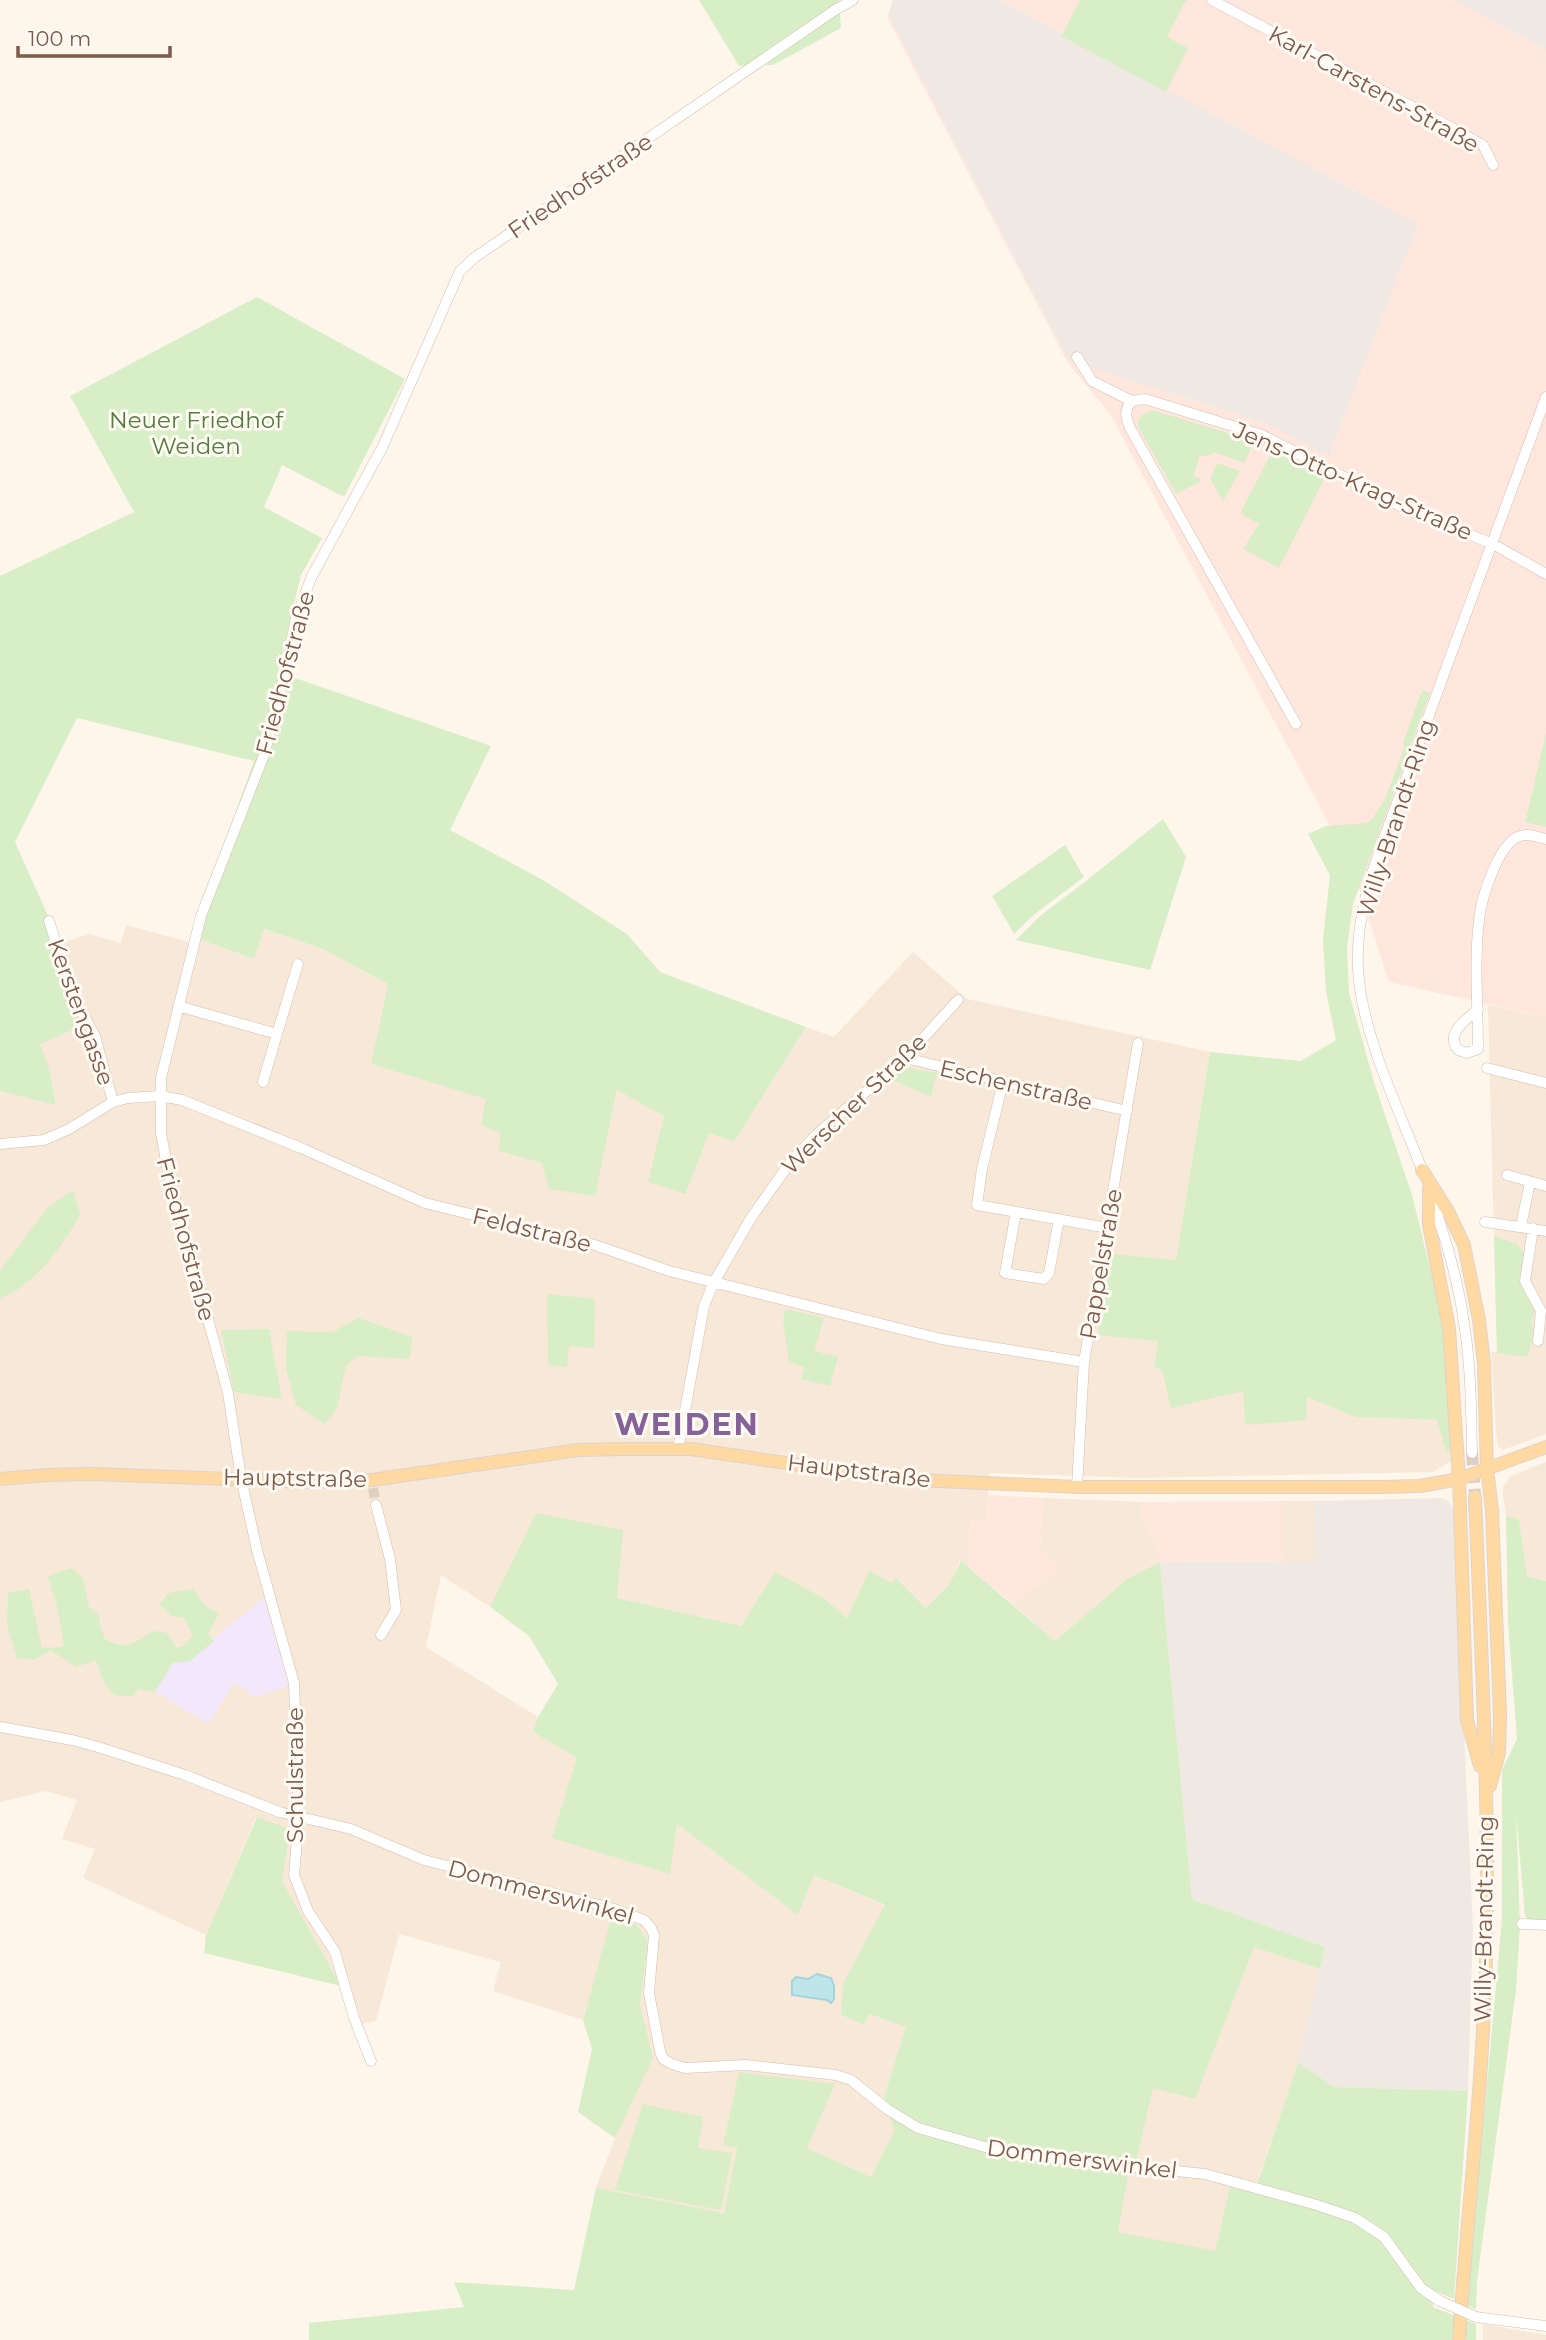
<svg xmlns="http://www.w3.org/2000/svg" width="1546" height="2340" viewBox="0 0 1546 2340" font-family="Montserrat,sans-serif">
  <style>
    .residential { fill: #f7e8d8 }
    .commercial { fill: #ffe7de }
    .industrial { fill: #f0e9e3 }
    .education { fill: #f3e7fb }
    .green { fill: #d8eec7 }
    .water { fill: #bde5ea; stroke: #a2d6dd; stroke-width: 2 }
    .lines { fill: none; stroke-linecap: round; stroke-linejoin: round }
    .minor-tunnel { stroke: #decfc3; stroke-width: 10; stroke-dasharray: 10 5; stroke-linecap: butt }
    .major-tunnel { stroke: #decfc3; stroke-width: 12; stroke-dasharray: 12 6; stroke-linecap: butt }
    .minor-casing { stroke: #d3bdae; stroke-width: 11 }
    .major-casing { stroke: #ddd4d0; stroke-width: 14 }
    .minor { stroke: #fff; stroke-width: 10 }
    .major { stroke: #ffd9a1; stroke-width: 12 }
    .minor-bridge-casing { stroke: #d3bdae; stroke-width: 11; stroke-linecap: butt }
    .minor-bridge { stroke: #fff; stroke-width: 10 }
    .labels { text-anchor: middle; stroke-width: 6; stroke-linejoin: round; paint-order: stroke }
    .street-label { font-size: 23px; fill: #7d5b4a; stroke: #fffaf3 }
    .park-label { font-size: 23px; fill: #527d3e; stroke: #fffaf3 }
    .district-label { font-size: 30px; font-weight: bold; letter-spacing: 2px; fill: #856398; stroke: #fffaf3 }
  </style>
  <rect width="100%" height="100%" fill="#fef6eb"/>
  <path class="residential" d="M126,925L189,942L191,936L254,959L263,929L323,949L388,984L371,1064L487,1099L500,1133L499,1151L542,1163L595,1195L617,1090L665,1116L649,1181L709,1133L734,1142L806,1027L834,1037L913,952L967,999L1210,1052L1176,1261L1154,1368L1243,1391L1245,1425L1307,1397L1356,1417L1438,1420L1446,1451L1451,1450V1461L1433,1472L1141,1478L989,1473L987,1519H971L968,1567L960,1561L948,1586L926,1608L897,1579L847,1618L825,1599L741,1626L617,1598L536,1513L490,1607L441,1575L426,1647L538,1717L533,1732L577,1758L677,1824L798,1915L814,1875L885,1906L843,1983L841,2015L864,2025L869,2014L906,2027L884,2097L894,2131L871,2177L807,2148L835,2084L723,2144L737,2148L724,2213L596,2188L615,2138L652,2058L640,2005L648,1941L637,1925L612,1916L583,2020L493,1991L501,1962L399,1934L376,2021L362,2024L351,1989L341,1986L281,1881L256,1817L206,1935L83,1878L95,1849L62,1839L77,1800L46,1791L0,1802V1091L56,1104L49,1068L39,1044L74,988L61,943L89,934L121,943Z
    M1488,1005L1546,1017V1434L1503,1450L1498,1446L1496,1433L1491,1352H1497Z
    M1546,1462V1581L1527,1576L1519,1521L1506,1516L1503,1495V1487L1511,1476Z
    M1043,1498L1142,1502V1526H1146L1160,1558V1562L1127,1579L1055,1641L1013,1604L1061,1568L1040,1550Z
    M1282,1501H1314L1316,1561H1282Z
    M1254,1946L1320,1969L1298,2062L1253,2194L1230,2187L1215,2252L1118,2232L1129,2171L1136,2162L1153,2087L1195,2099Z
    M1483,2324L1546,2335V2340H1483Z"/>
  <path class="commercial" d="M900,0H1546V1017L1389,982L1352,867L1110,414L1068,363L887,17Z
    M988,1495L1043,1498L1040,1550L1061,1568L1013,1604L968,1567L971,1518L987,1519Z
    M1282,1501V1561L1160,1562V1558L1146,1526H1142V1502Z"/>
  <path class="industrial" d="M893,0H1000L1418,224L1329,456L1265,423L1069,361L888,15Z
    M1452,0H1546V50L1487,18Z
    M1441,1498L1448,1501L1454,1510L1473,1928L1468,2091L1334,2087L1298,2062L1325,1947L1192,1899L1160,1562L1315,1561L1314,1501Z"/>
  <path class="education" d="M264,1598L289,1686L255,1697L234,1683L208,1724L125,1674L189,1658Z"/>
  <path class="green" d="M699,0H839L841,28L773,65L739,66Z
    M1080,0H1186L1167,37L1188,48L1166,92L1061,36Z
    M257,297L405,379L344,497L282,465L264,507L322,538L301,575L278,672L491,746L450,830L543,880L627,934L660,972L806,1027L734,1142L709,1133L685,1194L648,1182L664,1116L617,1090L595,1196L549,1189L542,1163L499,1151L500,1133L481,1125L486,1099L371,1064L388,984L323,949L264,929L254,959L191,936L254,761L77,718L15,842L60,943L74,988L92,1021L40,1044L49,1068L56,1105L0,1091V576L134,512L70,396Z
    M1152,410L1255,441L1244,463L1214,452L1207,457L1200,455L1194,476L1200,478L1201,481L1176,494L1138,427C1138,417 1142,413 1152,410Z
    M1273,450L1326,476L1279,568L1243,549L1259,524L1240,513Z
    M1217,463L1240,471L1223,501L1210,479Z
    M1422,690L1430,693L1353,904L1347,948L1349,993L1375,1085L1412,1195L1442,1317L1451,1450L1446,1451L1437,1420L1356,1417L1307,1397L1306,1420L1245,1425L1243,1391L1171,1408L1162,1370L1154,1368L1158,1341L1098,1335L1111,1254L1176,1260L1210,1052L1301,1061L1336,1040L1326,992L1323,939L1330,875L1308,834L1326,826L1368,823C1376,816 1378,807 1385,799L1404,748L1403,743Z
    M1546,733V827L1525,822Z
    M1163,819L1186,857L1150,970L1016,940L1040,916L1086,881Z
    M1065,845L1084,877L1036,913L1014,934L992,896Z
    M909,1068L937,1073L931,1097L891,1079L899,1072Z
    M73,1190L80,1215C62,1246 35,1286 0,1298V1271L48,1207Z
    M1494,1236L1517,1244L1525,1255L1519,1283L1535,1310L1531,1323L1534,1330L1528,1357L1497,1353Z
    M547,1294L595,1299L594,1348L569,1346L567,1367L548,1365Z
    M785,1309L824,1318L814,1351L838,1357L830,1386L801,1379L804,1367L789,1362L783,1321Z
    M359,1318L412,1337L410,1359L358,1356L346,1365L337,1409L324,1424L296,1405L286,1369L287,1331L332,1332Z
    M269,1329L282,1399L234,1392L221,1330Z
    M536,1513L623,1530L617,1598L741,1626L775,1572L825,1599L847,1618L869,1571L892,1583L896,1578L926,1608L948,1586L961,1561L1055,1641L1127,1579L1160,1562L1192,1899L1325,1947L1320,1969L1254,1947L1195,2099L1153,2088L1136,2162L1129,2171L1118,2232L1215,2251L1230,2187L1254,2193L1298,2062L1334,2087L1468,2091L1454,2299L1435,2291L1433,2307L1476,2324V2340H309V2323L464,2307L454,2282L574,2290L596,2188L724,2213L737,2148L723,2145L739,2072L835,2084L807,2148L871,2177L894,2131L884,2097L906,2027L869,2014L864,2025L841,2015L843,1983L885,1905L814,1875L798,1915L677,1824L670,1874L552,1838L577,1758L533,1732L538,1717L558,1684L529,1636L490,1607Z
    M1506,1516L1519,1520L1527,1576L1546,1581V1921L1529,1920L1525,1916L1516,1812L1520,1925L1516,1990L1477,2281L1476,2310L1467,2305L1502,1919V1770L1517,1739L1508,1622Z
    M71,1568L83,1578L89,1607L100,1616L99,1622L105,1639C126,1651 135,1643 153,1631L167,1633L177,1648L183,1646L193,1636L184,1618L172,1616L159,1604L169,1593L193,1589L206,1607L219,1613L208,1634L214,1641L190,1661L173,1663L155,1692L139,1689L131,1697L115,1695L104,1683L96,1660L76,1667L51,1650L35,1660L17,1658L7,1625L8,1593L29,1589L42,1648L64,1647L58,1610L48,1576Z
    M257,1817L290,1829L282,1881L341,1986L204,1953L206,1935Z
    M612,1915L637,1925L648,1941L640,2005L653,2058L615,2138L578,2112L592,2049L583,2020Z
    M643,2104L703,2117L698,2148L732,2153L721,2210L615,2190Z"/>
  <path class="water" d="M817,1974L831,1978L834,1986V1999L831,2003L827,2000L792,1995V1981L796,1977L808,1979Z"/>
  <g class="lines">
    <path class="minor-tunnel" d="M373,1488L376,1505"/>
    <path class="major-tunnel" d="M1472,1453L1475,1497"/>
    <g class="minor-casing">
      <path id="minor" d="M1212,0L1467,136L1483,145L1493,165
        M1077,357L1092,381L1132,401C1123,410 1126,418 1130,428L1296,724
        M1132,401L1145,399L1262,435L1412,512L1493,544L1546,574
        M49,921L73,995L95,1036L113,1102
        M178,1006L277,1034L263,1082
        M1478,1009C1465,1021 1445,1033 1458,1050L1467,1053L1478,1049C1478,1007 1474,962 1479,920C1481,899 1498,843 1520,836C1528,833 1538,837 1546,839
        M277,1034L298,964
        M905,1058L1127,1111
        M1487,1068L1546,1083
        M1003,1082L982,1169L977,1205L1108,1228
        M0,1144L44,1140L69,1129L113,1102L128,1098L160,1096L182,1100L301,1148L425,1203L595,1245L669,1271L941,1339L1084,1362
        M1424,1175C1400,1111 1362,1037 1358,969C1354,899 1389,829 1411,765C1455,642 1501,520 1546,397
        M1507,1175L1546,1186
        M1431,1195C1444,1235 1457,1275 1463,1317C1471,1362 1471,1407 1472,1453
        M1016,1212L1005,1273L1044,1279L1049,1273L1059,1219
        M1485,1222L1546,1231
        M1521,1226L1530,1182
        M1533,1228L1525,1281L1541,1311L1538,1341
        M678,1449L704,1306L714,1282L751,1218L792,1160L816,1135L905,1058L958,1000
        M1077,1487L1084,1362L1138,1043
        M376,1505L390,1559L396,1610L381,1635
        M0,1727L72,1740L98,1747L185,1775L279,1812L351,1829L424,1860L611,1908L644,1920L651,1928L654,1935L649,1993L660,2051L663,2059L672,2064L685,2068L746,2065L836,2075L851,2080L887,2109L918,2128L992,2149L1050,2158L1205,2174L1317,2205L1355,2218L1384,2237L1421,2288L1440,2301
        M1522,1924L1546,1925
        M371,2061L354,2018L335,1952L308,1911L294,1875L299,1817L294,1683L257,1550L241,1478L228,1393L168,1172L161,1133V1078L201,916L264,755L284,677L296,618L312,576L382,448L460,271L474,258L835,10L853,0
        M1476,2317L1546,2326"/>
    </g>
    <g class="major-casing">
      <path id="major" d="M1422,1170L1449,1213L1464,1245L1479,1320L1484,1363L1487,1469L1492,1510L1500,1714L1499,1753L1490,1786
        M1429,1188V1225L1449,1328L1459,1479L1467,1720L1480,1766
        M0,1479L47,1475L92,1474L309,1482L372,1480L578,1450L621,1449H691L894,1479L1077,1487H1381L1420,1486L1459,1479L1546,1447
        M1459,2340C1467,2213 1483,2086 1486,1959C1490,1805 1481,1651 1475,1497"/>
    </g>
    <use href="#minor" class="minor"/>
    <use href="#major" class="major"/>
    <g class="minor-bridge-casing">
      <path id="minor-bridge" d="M1440,2301L1476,2317"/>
    </g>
    <use href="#minor-bridge" class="minor-bridge"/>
  </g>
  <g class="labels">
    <g class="street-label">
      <text transform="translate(1374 89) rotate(29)" y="8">Karl-Carstens-Straße</text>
      <text transform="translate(580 186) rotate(-34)" y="8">Friedhofstraße</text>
      <text transform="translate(1353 481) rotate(24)" y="8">Jens-Otto-Krag-Straße</text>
      <text transform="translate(285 673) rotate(-75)" y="8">Friedhofstraße</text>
      <text transform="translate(1396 818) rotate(-72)" y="8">Willy-Brandt-Ring</text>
      <text transform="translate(81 1012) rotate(70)" y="8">Kerstengasse</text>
      <text transform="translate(1016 1085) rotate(13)" y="8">Eschenstraße</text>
      <text transform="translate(854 1104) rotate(-44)" y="8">Werscher Straße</text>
      <text transform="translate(532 1230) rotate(14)" y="8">Feldstraße</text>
      <text transform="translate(186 1239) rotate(75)" y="8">Friedhofstraße</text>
      <text transform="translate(1101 1264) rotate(-80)" y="8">Pappelstraße</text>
      <text transform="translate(859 1471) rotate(7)" y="8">Hauptstraße</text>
      <text transform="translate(295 1478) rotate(1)" y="8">Hauptstraße</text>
      <text transform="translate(295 1775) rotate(-90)" y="8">Schulstraße</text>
      <text transform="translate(541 1892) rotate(15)" y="8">Dommerswinkel</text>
      <text transform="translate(1484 1919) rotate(-89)" y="8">Willy-Brandt-Ring</text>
      <text transform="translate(1082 2159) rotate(7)" y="8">Dommerswinkel</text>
    </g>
    <g class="park-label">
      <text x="196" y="428">Neuer Friedhof<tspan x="196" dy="26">Weiden</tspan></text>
    </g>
    <g class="district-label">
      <text x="687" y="1435">WEIDEN</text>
    </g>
  </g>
  <path d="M18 46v10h152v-10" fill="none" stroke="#7d5b4a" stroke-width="3.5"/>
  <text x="28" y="46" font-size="21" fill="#7d5b4a" stroke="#fffaf3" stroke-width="5" paint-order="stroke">100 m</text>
</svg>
